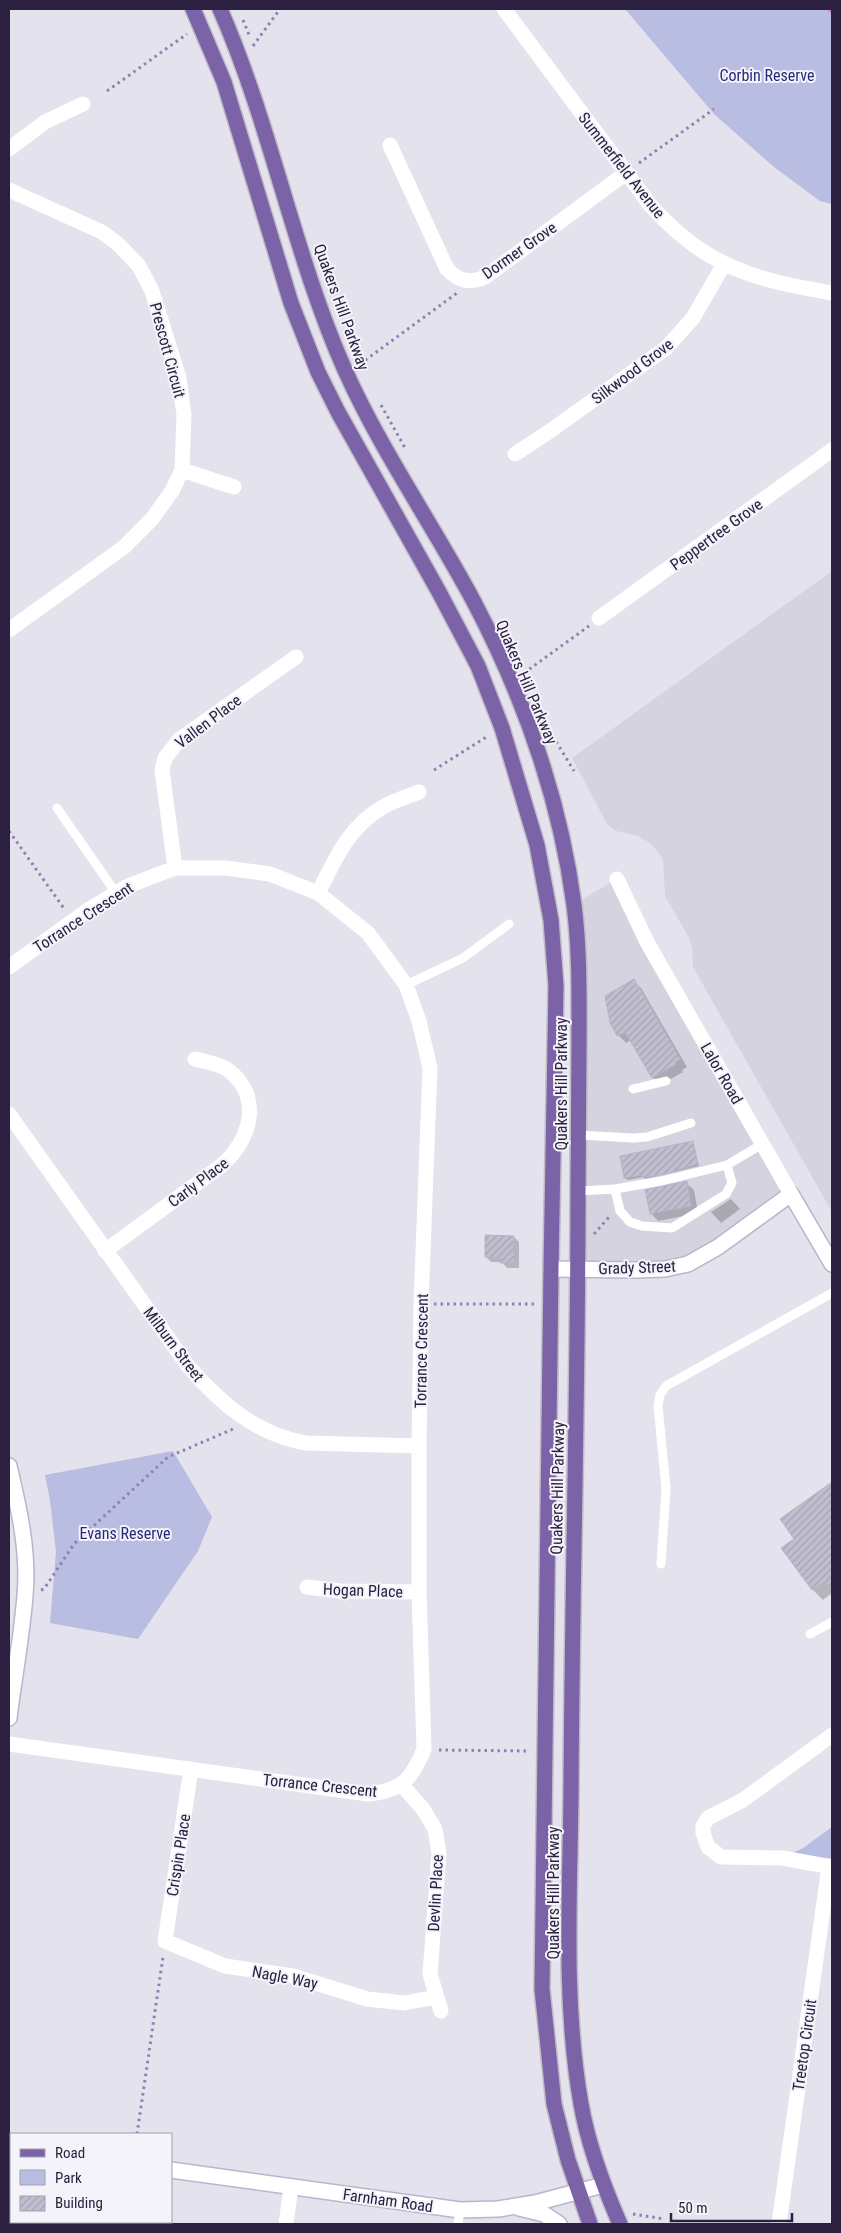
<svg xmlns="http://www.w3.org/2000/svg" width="841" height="2233" viewBox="0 0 841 2233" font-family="'Roboto Condensed',sans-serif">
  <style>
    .built { fill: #d6d3e1 }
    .green { fill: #b9bde1 }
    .shadow { fill: #0003 }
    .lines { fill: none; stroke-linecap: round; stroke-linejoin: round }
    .stream { stroke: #c585d7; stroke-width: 5 }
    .building { fill: url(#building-hatch); stroke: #b8b4c8 }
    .secondary-casing { stroke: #bbb4ce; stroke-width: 18 }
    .primary-casing { stroke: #bfbcc6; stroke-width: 18 }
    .path { stroke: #907fb4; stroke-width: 3; stroke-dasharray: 2.5 4; stroke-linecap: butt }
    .lane { stroke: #fff; stroke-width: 9 }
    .street { stroke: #fff; stroke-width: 15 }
    .secondary { stroke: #fff; stroke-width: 15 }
    .primary { stroke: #7c62a7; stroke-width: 15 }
    .labels { text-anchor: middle; stroke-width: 4; stroke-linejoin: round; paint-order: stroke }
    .park-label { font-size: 16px; fill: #27267b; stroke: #f4f3fa }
    .street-label { font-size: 16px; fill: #2b2040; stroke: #f4f3fa }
  </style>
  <defs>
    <pattern id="building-hatch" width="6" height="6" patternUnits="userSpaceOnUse" patternTransform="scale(1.25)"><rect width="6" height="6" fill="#c0becf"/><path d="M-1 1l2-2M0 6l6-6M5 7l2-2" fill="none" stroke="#a5a3b3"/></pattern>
  </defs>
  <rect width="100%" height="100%" fill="#e4e2ed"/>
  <path class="built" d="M832,571V1212L693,967L692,947L688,936L665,896L663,860L657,851L650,843L638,836L616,831L607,824L572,758Z
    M617,879L792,1193L688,1264L578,1269L574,904Z"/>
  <path class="green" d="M625,9H832V204L820,201L774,167L714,114Z
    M173,1451L212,1517L198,1551L138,1639L50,1623L56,1552L50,1501L45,1475Z
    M832,1827V1867L782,1858L803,1848Z"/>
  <path class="shadow" d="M633,981L641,988L687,1067L682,1070L683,1072L660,1085L653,1077L631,1040L626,1043L618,1035L611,1022Z
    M693,1142L699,1166L646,1179L643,1177L628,1180L625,1178Z
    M686,1183L694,1190L698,1213L658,1221L651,1213Z
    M731,1199L740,1209L721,1223L711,1212Z
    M514,1237L519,1242V1268H507L502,1262H491L486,1257Z
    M832,1484V1593L823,1600L813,1590L783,1548L796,1539L782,1520Z"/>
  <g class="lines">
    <path class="stream" d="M830,9L832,11"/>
  </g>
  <path class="building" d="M634,979L680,1059L675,1062L676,1064L652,1078L625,1032L617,1036L610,1023L605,996Z
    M693,1141L698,1164L660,1175L643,1178L642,1175L624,1178L620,1156Z
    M687,1181L691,1206L650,1214L645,1190Z
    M485,1235L514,1236V1263H500V1257H485Z
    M832,1482V1592L825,1581L812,1590L781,1548L794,1539L780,1519Z"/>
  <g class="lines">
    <g class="secondary-casing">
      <path id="secondary" d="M551,1269L635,1270L665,1269L688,1264L718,1247L791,1194L832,1264
        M9,1466C19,1508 29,1552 25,1595C22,1636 14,1677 9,1718
        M9,2148H11
        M171,2170L460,2210L498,2209L535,2203L603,2185
        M519,2208L544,2214L559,2224"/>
    </g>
    <g class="primary-casing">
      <path id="primary" d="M193,9L224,82L291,303L318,372L338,412L439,592L478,666L502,728L537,845L551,920L556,986L551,1269L542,1989L554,2104L568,2160L590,2224
        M220,9C271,125 293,252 344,368C380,449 431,522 473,600C523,695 560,799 574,905C580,951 579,997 579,1043C579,1093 578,1143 578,1193C578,1393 572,1593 571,1793C570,1896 563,2002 581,2104C588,2145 603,2185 620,2224"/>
    </g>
    <path class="path" d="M243,20L250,37
      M253,46L280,9
      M107,91L187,34
      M639,163L714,109
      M360,364L457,293
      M381,405L405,448
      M524,673L589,626
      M546,725L574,771
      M434,770L488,736
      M9,831L65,910
      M594,1234L610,1216
      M434,1304H536
      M41,1590L44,1589L74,1544L168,1457L233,1429
      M439,1750L530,1751
      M137,2134L163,1957
      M633,2214L664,2219"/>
    <path class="lane" d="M57,808L116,893
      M406,985L463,958L509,924
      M633,1089L666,1081
      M578,1135L633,1138L647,1137L691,1123
      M615,1189L620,1211L630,1222L642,1226L672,1228L726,1194L732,1183L727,1165
      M578,1191L615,1189L661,1181L727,1165L764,1143
      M661,1564L666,1488L658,1406L660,1395L666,1386L832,1293
      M810,1634L832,1622
      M458,2224L460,2210"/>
    <path class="street" d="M504,9L651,206C707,268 753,279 832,293
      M390,145L447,269C459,281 469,284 485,277L626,173
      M9,149L45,122L83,104
      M9,190L102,232L118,244L139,266L152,291L179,378L184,415L182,470L172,491L152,519L124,547L9,630
      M515,454L550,431L666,348L693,318L724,264
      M182,470L234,487
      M599,618L832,450
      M175,868L162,770L165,758L180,739L296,657
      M617,879L647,942L791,1194
      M318,893C336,858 348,827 383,807C394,800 407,797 419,792
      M9,967L88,910L128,886L175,868H226L270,874L318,893L368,933L406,985L419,1021L430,1068L421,1304L419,1446V1592L424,1749C412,1779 402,1791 368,1794L9,1744
      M9,1114L188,1366C220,1403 257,1435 306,1443L419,1446
      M105,1251L221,1166C250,1141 264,1097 228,1070C218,1063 206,1062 195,1059
      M307,1587L340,1591L419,1592
      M832,1735L743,1800L708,1818L703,1826V1833L708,1847L721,1857L782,1858L832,1867
      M191,1769L165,1941L225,1966L293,1976L367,1999L404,2003L436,1997
      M402,1785L423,1809L435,1829L439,1853L430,1974L441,2011
      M112,2224V2222
      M286,2224L291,2187
      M779,2224L829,1866"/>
    <use href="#secondary" class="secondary"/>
    <use href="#primary" class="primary"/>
  </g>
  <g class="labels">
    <g class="park-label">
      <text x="767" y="81">Corbin Reserve</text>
      <text x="125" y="1539">Evans Reserve</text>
    </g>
    <g class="street-label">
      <text transform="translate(622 165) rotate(52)" y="6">Summerfield Avenue</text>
      <text transform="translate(519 250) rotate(-35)" y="6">Dormer Grove</text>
      <text transform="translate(342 307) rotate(70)" y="6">Quakers Hill Parkway</text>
      <text transform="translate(168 350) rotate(75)" y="6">Prescott Circuit</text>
      <text transform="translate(632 371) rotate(-37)" y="6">Silkwood Grove</text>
      <text transform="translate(716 534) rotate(-36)" y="6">Peppertree Grove</text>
      <text transform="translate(527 682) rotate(67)" y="6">Quakers Hill Parkway</text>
      <text transform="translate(208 721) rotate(-37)" y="6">Vallen Place</text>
      <text transform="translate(83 917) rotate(-33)" y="6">Torrance Crescent</text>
      <text transform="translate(722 1073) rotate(60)" y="6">Lalor Road</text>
      <text transform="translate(561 1084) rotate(-90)" y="6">Quakers Hill Parkway</text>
      <text transform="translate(198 1182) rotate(-37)" y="6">Carly Place</text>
      <text transform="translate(637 1267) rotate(-2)" y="6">Grady Street</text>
      <text transform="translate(174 1344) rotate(53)" y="6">Milburn Street</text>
      <text transform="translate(421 1351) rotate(-89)" y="6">Torrance Crescent</text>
      <text transform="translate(557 1488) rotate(-89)" y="6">Quakers Hill Parkway</text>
      <text transform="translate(363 1590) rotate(2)" y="6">Hogan Place</text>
      <text transform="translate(320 1785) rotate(6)" y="6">Torrance Crescent</text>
      <text transform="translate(178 1855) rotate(-81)" y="6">Crispin Place</text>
      <text transform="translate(435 1893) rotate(-87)" y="6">Devlin Place</text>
      <text transform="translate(553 1893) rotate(-90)" y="6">Quakers Hill Parkway</text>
      <text transform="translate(285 1977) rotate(11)" y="6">Nagle Way</text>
      <text transform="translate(804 2045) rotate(-82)" y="6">Treetop Circuit</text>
      <text transform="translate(388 2200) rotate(8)" y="6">Farnham Road</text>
    </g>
  </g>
  <rect width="841" height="2233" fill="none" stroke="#2b2040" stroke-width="20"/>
  <rect x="10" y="2133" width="162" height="90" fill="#f4f3fa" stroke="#a49fb0"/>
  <rect x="20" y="2149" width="25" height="8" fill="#7c62a7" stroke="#a49fb0"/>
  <text x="55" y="2158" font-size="15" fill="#2b2040">Road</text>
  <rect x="20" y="2170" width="25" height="15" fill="#b9bde1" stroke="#a49fb0"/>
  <text x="55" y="2183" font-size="15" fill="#2b2040">Park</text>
  <rect x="20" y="2196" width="25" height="15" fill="url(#building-hatch)" stroke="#a49fb0"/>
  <text x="55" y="2208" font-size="15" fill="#2b2040">Building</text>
  <path d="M671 2213v8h121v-8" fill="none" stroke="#2b2040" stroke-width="2.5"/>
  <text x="678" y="2213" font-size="15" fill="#2b2040" stroke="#f4f3fa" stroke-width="4" paint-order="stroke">50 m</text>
</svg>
